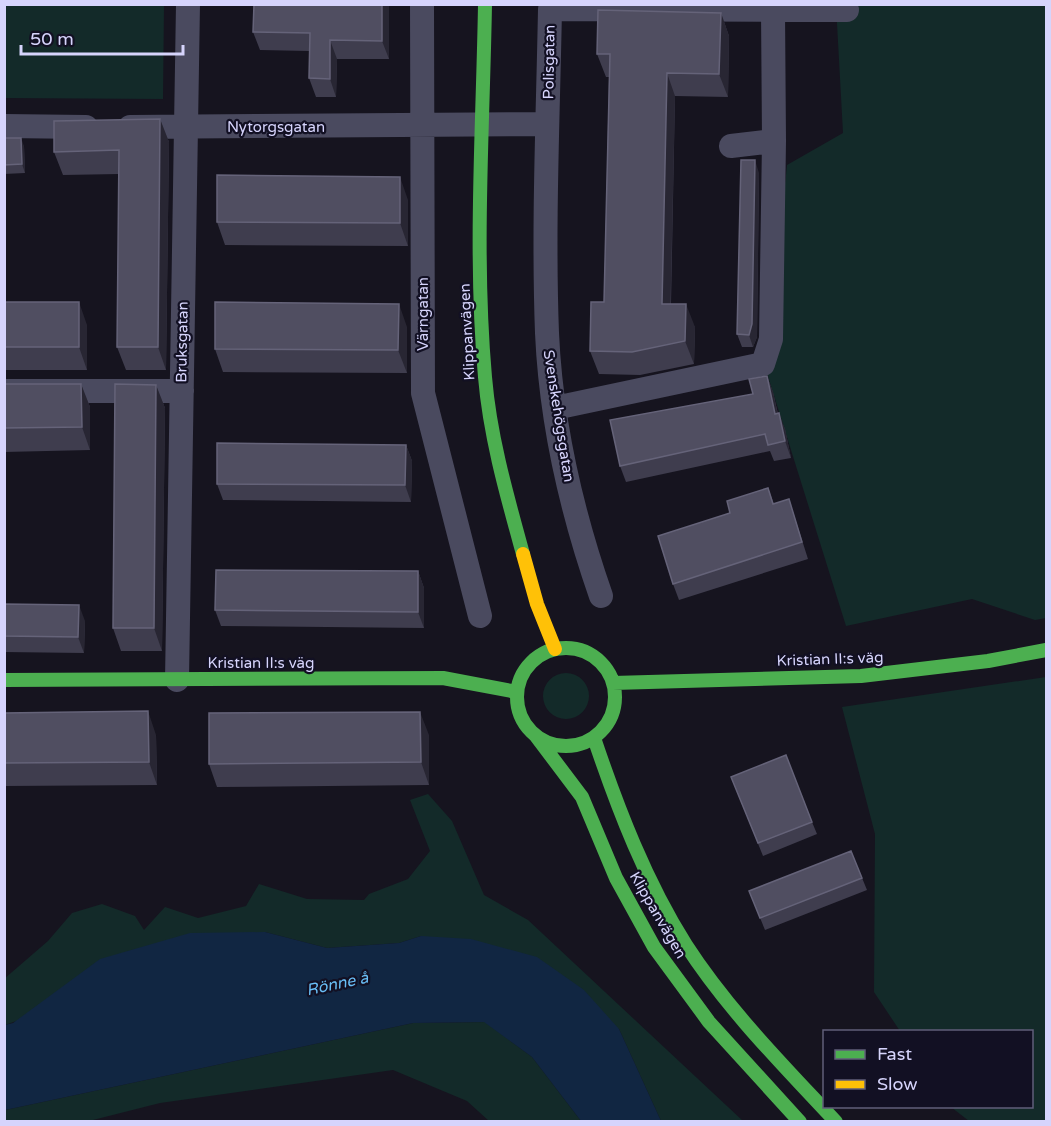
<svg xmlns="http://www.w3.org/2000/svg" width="1051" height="1126" viewBox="0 0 1051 1126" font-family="'Varela Round',sans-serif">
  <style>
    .green { fill: #132a29 }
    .water { fill: #112642 }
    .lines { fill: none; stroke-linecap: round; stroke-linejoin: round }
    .street { stroke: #4a4a5f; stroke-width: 24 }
    .fast { stroke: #4caf50; stroke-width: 14 }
    .slow { stroke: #ffc107; stroke-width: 14 }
    .wall { fill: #3f3d4e }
    .shaded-wall { fill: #282633 }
    .building { fill: #504e61; stroke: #656379; stroke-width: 1.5 }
    .labels { text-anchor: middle; stroke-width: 4.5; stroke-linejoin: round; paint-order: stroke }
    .street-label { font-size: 15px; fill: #d6d4fc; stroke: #121023 }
    .water-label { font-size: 16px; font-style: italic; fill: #69bef6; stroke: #121023 }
  </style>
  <rect width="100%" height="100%" fill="#16141f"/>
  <path class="green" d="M5,4L164,5L163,99L5,98Z
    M836,5H1046V618L1035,620L972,599L846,626L766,370L787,165L843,133Z
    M543 696a23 23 0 1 1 46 0a23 23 0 1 1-46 0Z
    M1046,677V1121H969L951,1107L1032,1106V1032L900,1031L874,992L875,834L842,707Z
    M428,794L452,821L484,895L528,920L743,1121H661L619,1029L421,936L399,943L327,948L265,932L5,1025L4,979L48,941L72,913L102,904L135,916L144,930L165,907L198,918L246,906L259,884L307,899L364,900L369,894L408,879L430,851L410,800Z
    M485,1022L532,1057L581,1121H489L467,1101L393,1070L160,1103L89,1121L5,1122V1110L413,1023Z"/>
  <path class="water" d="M265,932L327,948L399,943L421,936L471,939L537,957L584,990L619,1029L661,1121H581L532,1057L484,1022L413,1023L5,1110V1025L13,1023L100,959L190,933Z"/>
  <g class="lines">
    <path class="street" d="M422,4L423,393L480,616
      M4,126L86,127
      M130,127L547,124
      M731,146L774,141
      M4,391H182
      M555,408L763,364L771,339L774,141L773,11
      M601,596C572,513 551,422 547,333C543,226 548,117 550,9L847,10
      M177,680L188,4"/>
    <path class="fast" d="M485,4C483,127 474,253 485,377C490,437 507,496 523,554
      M517 697a49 49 0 1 1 98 0a49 49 0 1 1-98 0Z
      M4,680L443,678L517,692
      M613,683L861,676L988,661L1046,650
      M536,736L582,797L616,878L654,947L709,1022L800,1122
      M594,738C618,809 646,882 686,945C728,1010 784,1066 836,1122"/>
    <path class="slow" d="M523,554L537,604L555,649"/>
  </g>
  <path class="wall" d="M254,4H389V59H337L336,97H316L309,78V51L260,50L253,32Z
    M721,13L729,36L728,97L675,96L671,304L695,327L694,364L640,375L599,374L590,351L604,302L609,77H606L597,54Z
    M160,119L169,142L166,370H126L117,347L119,174L63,175L54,152Z
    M4,138L24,146L25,173L4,174Z
    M759,173L757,337L753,347H742L737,334Z
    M408,200V246L225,245L217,222Z
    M4,302L87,325V370H4Z
    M407,327V373L223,372L215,349Z
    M767,376L773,392L778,414L785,429L791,458L774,461L770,451L626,482L620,466L753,394Z
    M4,384H81L90,407V450L4,452Z
    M156,385L165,408L162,651H121L113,628Z
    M406,445L412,461L411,502L223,500L217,484Z
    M768,488L774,504L789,499L808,559L679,600L673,584L730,513Z
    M418,571L424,588V628L221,626L215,610Z
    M4,604L85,621L84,653L4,652Z
    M4,713L156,735L157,785L4,786Z
    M429,735V785L217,787L209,764Z
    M736,789L812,822L817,834L763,856Z
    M851,851L867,890L765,930L749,891Z"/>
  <path class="shaded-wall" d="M382,4H389V59L382,41Z
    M721,13L729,36L728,97L719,74Z
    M330,40L337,59L336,97L330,79Z
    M667,73L675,96L670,327L662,304Z
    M160,119L169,142L166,370L158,347Z
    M21,138L24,146L25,173L22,164Z
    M755,160L759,173L757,337L753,347L749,335Z
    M400,177L408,200V246L400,223Z
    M79,302L87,325V370L79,347Z
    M399,304L407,327V373L398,350Z
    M686,304L695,327L694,364L685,341Z
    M767,376L773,392L781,430L775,414Z
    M81,384L90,407V450L82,427Z
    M156,385L165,408L162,651L154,628Z
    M779,413L785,429L791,458L785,441Z
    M406,445L412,461L411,502L405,485Z
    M418,571L424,588V628L418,612Z
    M79,605L85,621L84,653L78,637Z
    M148,711L156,735L157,785L149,762Z
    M420,712L429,735V785L421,762Z"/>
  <path class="building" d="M254,4H382V41L330,40V79L309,78L310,33L253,32Z
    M598,10L721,13L719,74L667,73L662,304H686L685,341L632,352L590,351L591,302H604L610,54H597Z
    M160,119L158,347H117L119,150L54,152V121Z
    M4,138H21L22,164L4,165Z
    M741,160H755L752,324L749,335L737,334Z
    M217,175L400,177V223L217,222Z
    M4,302H79V347H4Z
    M215,302L399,304L398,350L215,349Z
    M767,376L775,414L779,413L785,441L768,445L765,434L620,466L610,420L753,394L749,379Z
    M4,384H81L82,427L4,428Z
    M115,384L156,385L154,628H113Z
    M217,443L406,445L405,485L217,484Z
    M768,488L773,504L789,499L802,542L673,584L658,536L730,513L727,501Z
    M216,570L418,571V612L215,610Z
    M4,604L79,605L78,637L4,636Z
    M148,711L149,762L4,763V713Z
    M420,712L421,762L209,764V713Z
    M786,755L812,822L758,843L731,777Z
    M851,851L862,878L760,918L749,891Z"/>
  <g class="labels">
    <g class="street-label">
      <text transform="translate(549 62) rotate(-89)" y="5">Polisgatan</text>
      <text x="276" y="132">Nytorgsgatan</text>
      <text transform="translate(423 314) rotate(-90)" y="5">Värngatan</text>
      <text transform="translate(467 332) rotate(-93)" y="5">Klippanvägen</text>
      <text transform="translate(182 342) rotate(-89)" y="5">Bruksgatan</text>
      <text transform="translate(559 416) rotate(81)" y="5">Svenskehögsgatan</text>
      <text transform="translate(830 659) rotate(-2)" y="5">Kristian II:s väg</text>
      <text x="261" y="668">Kristian II:s väg</text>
      <text transform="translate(658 915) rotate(60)" y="5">Klippanvägen</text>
    </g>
    <g class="water-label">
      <text transform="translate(337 983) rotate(-12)" y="6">Rönne å</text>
    </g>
  </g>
  <rect width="1051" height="1126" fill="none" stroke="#d6d4fc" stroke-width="12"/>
  <rect x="823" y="1030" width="210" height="78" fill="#121023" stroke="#605e7a" stroke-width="1.5"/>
  <rect x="835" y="1050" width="30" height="9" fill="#4caf50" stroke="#605e7a" stroke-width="1.5"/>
  <text x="877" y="1060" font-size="18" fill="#d6d4fc">Fast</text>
  <rect x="835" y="1080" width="30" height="9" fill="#ffc107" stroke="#605e7a" stroke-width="1.5"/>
  <text x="877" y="1090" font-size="18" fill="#d6d4fc">Slow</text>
  <path d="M21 45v9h162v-9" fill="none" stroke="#d6d4fc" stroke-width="3"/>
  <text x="30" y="45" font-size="18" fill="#d6d4fc" stroke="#121023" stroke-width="4.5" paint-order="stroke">50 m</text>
</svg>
